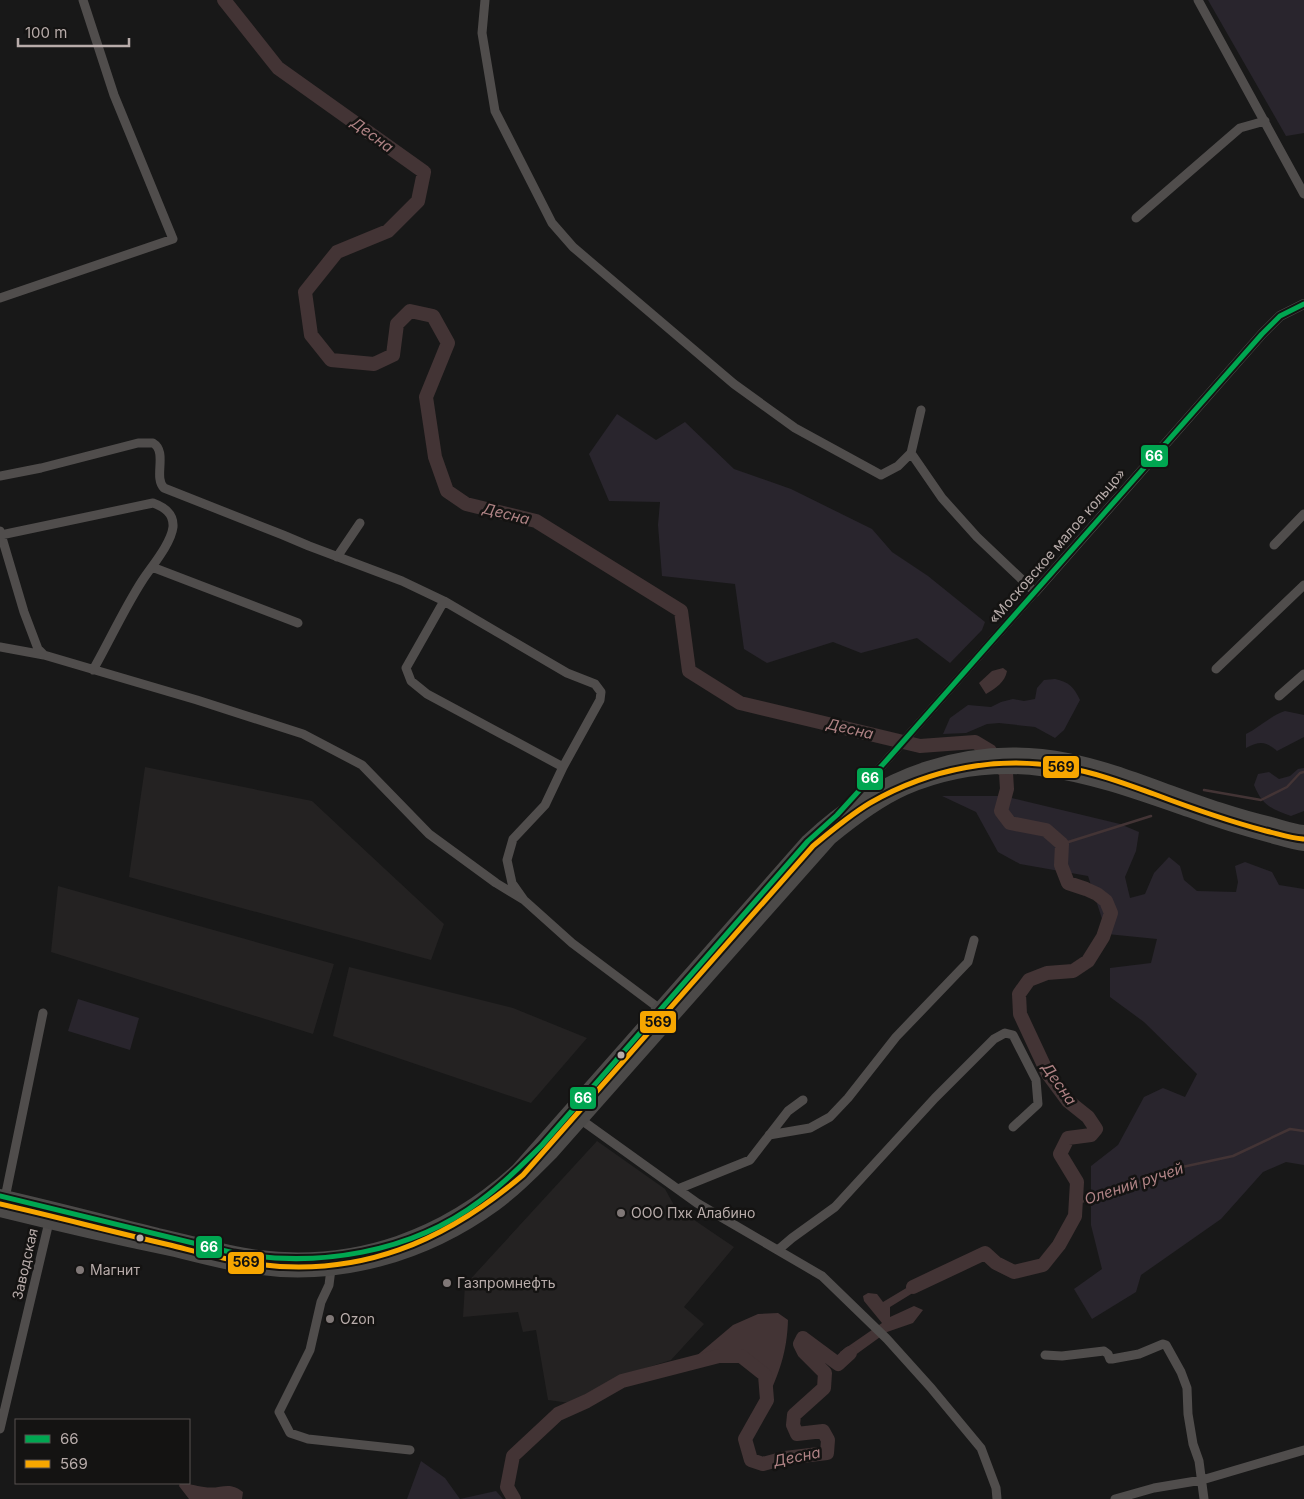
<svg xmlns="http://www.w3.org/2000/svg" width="1304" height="1499" viewBox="0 0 1304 1499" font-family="Inter,sans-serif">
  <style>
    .built { fill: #242222 }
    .green { fill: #29252d }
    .water { fill: #433435 }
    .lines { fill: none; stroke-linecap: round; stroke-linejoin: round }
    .stream { stroke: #433435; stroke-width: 2.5 }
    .river { stroke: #433435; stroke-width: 14 }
    .minor { stroke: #504d4c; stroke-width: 9 }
    .tertiary { stroke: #504d4c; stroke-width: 10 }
    .trunk { stroke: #4c4a49; stroke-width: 14 }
    .bus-1-casing { stroke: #141312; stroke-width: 9 }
    .bus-2-casing { stroke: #141312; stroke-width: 9 }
    .bus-1 { stroke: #00a651; stroke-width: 5 }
    .bus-2 { stroke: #f7a600; stroke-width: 5 }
    .bus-dot { fill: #b8acaa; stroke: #141312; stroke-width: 2 }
    .poi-dot { fill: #807877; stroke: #141312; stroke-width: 2 }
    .labels { text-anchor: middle; stroke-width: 5; stroke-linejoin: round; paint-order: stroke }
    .street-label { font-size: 14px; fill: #b8acaa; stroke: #141312 }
    .poi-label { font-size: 14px; fill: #b8acaa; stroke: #141312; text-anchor: start }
    .water-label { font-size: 15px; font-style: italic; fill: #b08385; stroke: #141312 }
    .line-badge { stroke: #141312; stroke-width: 2 }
    .badge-label { font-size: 14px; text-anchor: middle; font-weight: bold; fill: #fff }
    .pale-badge-label { font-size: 14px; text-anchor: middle; font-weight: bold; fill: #111 }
  </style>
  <rect width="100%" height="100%" fill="#181818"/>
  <path class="built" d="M145,767L312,801L444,924L431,960L129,877Z
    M58,886L334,964L313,1034L51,952Z
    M349,967L513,1008L587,1038L531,1103L333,1036Z
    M597,1141L665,1189L675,1207L734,1247L684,1307L704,1324L671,1360L620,1376L570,1403L548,1400L536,1330L523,1332L518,1312L463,1317L465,1285Z"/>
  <path class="green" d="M1208,0H1304V133L1286,136Z
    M617,414L656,440L685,422L734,469L791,489L872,529L892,552L928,576L985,622L982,630L950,663L917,638L861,653L833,642L767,663L744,649L735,584L662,576L658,525L660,502L609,501L589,454Z
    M1055,679C1069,682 1074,687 1080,700L1064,730L1055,738L1035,727L999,723L987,724L966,733L943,734L950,718L968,705L991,707L1001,702L1013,699L1024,701L1035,699L1037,688L1044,680Z
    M1285,711L1304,715V737L1277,751C1265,741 1260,741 1246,748V734C1260,727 1270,716 1285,711Z
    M1304,768V811L1291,816C1271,809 1262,805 1254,785L1258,774L1269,772L1279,779L1290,776L1298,769Z
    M942,796H1003L1120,824L1139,832L1136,851L1125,877L1130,898L1145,894L1154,873L1169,857L1180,866L1184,880L1197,891L1236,892L1238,882L1235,866L1245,862L1272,872L1279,885L1304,889V1165L1286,1162L1263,1172L1221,1219L1141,1275L1136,1292L1092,1319L1074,1289L1102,1269L1091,1225V1166L1118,1145L1144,1097L1163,1088L1185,1097L1197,1074L1144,1022L1110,997V968L1151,963L1157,939L1107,934L1088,876L1020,864L998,852L976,812Z
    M78,999L139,1018L130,1050L68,1031Z
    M421,1461L445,1478L460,1499L496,1491L503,1499H407Z"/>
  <path class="water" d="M1003,668L1007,671C1005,682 996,688 986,694L979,683L992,671Z
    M923,1278L930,1279L929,1283L890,1307V1317L914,1306L923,1310L913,1323L887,1332L847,1361L838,1364L840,1352L882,1323L864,1301L863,1296L868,1293L877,1294L883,1302Z
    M778,1313L788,1320C787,1353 779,1373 766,1402L764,1375L741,1356H719L688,1363L733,1325L758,1314Z
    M180,1483C189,1483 195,1486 204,1487C221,1490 228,1480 243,1492L242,1499H189L179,1486Z"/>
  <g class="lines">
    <path class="stream" d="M1204,790L1261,800L1287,787L1300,773L1304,772
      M1062,844L1151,816
      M1076,1203L1113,1194L1164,1171L1233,1156L1290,1129L1304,1131"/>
    <path class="river" d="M224,0L278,68L424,172L418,201L388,231L337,252L305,292L311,335L331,360L374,364L393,355L397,324L410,311L433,316L448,343L426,397L435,457L447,491L466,504L536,521L681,611L689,671L740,703L920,746L975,742L990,751L1006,773L1007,789L1001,811L1010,823L1046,830L1062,844L1061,865L1068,883L1086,889L1097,894L1106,901L1111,913L1103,937L1088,961L1073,971L1047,973L1029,980L1019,994L1020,1014L1048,1074L1068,1101L1088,1117L1096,1129L1091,1135L1068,1138L1060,1154L1077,1182L1075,1216L1059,1245L1043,1265L1014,1272L996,1263L985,1253L913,1287
      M514,1499L507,1487L513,1456L558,1414L587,1401L622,1381L719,1356H741L765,1375L767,1400L745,1439L751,1460L763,1464L785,1458L827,1453L828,1440L823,1431L797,1434L793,1425L794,1415L824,1388L825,1373L804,1352L800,1344L803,1338L838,1364L850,1353"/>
    <path class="minor" d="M485,0L482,33L495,111L552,223L573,247L734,384L795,428L881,475L898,466L911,453
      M1198,0L1304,194
      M1136,218L1240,128L1265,121
      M0,298L173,239L114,95L83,0
      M0,476L41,468L138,443H153C168,452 153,477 164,488L283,535L309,546L402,581L444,601L567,673L595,684L601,692L600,700L563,767L545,805L513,839L507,860L512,883L524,900
      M0,531L24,612L38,649L44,655
      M1,535L153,503C164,507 174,513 173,527C171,544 151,567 142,581C124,609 110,640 93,670
      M1274,545L1304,514
      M337,557L360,523
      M152,567L298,623
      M444,601L406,668L411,681L427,694L563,767
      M0,647L44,655L197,700L303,734L362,765L429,834L496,883L524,900L572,943L660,1009
      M1216,669L1304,585
      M1279,696L1304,674
      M848,804L1035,592L977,537L942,498L911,453L921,410
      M580,1119L697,1203L822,1276L887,1339L932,1389L981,1448L996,1488L997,1499
      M769,1135L810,1128L830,1117L848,1098L896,1037L968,962L974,940
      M678,1189L750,1160L788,1111L803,1100
      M5,1198L43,1013
      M778,1250L792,1238L835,1207L935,1098L994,1039L1005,1033L1013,1035L1036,1080L1038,1104L1013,1127
      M331,1269L329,1285L321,1302L310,1350L279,1412L290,1433L308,1439L410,1450
      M1045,1355L1062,1356L1104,1351L1108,1354L1110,1359H1112L1139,1354L1163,1344L1166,1345L1181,1372L1187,1388L1188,1414L1193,1444L1199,1461L1204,1499
      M0,1429L49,1222
      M1115,1499L1154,1488L1202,1480L1304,1450"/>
    <path class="tertiary" d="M1035,592L1262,334L1280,316L1304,304"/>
    <path class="trunk" d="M0,1196C53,1208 106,1222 158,1235C191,1242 225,1253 258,1257C357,1269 446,1236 518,1170L808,841C880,773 970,741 1068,760C1103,767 1137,780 1170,792C1203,804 1236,816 1271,824C1282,827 1293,831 1304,832
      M0,1210C57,1224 113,1237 170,1249C197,1255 224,1263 252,1267C338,1280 425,1255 495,1204C516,1189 533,1171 551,1153L830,838C853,819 878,800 905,788C1008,744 1093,777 1191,811C1218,821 1244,829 1271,836C1282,839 1293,843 1304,844"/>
    <g class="bus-1-casing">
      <path id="bus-1" d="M0,1196L234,1253C317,1268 411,1253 480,1201C503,1184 522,1165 542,1145L808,841L837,815L886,761L1262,334L1280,316L1304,304"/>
    </g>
    <g class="bus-2-casing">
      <path id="bus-2" d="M0,1204C57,1217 113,1232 170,1245C198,1252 226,1260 255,1264C360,1278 444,1242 523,1175L813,846C831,831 850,815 870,803C931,768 999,755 1068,768C1097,773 1126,784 1154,794C1191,808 1228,821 1266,831C1279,834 1290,838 1303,839"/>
    </g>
    <use href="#bus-1" class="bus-1"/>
    <use href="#bus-2" class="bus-2"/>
  </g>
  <g class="bus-dot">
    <circle cx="621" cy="1055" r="4.5"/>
    <circle cx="140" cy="1238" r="4.5"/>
  </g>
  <g class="poi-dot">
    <circle cx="621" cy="1213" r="5"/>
    <circle cx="80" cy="1270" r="5"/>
    <circle cx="447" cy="1283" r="5"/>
    <circle cx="330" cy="1319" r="5"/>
  </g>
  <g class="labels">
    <g class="street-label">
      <text transform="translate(1057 546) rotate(-49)" y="5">«Московское малое кольцо»</text>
      <text transform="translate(25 1264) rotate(-77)" y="5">Заводская</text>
    </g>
    <g class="poi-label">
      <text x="631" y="1218">ООО Пхк Алабино</text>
      <text x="90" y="1275">Магнит</text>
      <text x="457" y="1288">Газпромнефть</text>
      <text x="340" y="1324">Ozon</text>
    </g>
    <g class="water-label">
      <text transform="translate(372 135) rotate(36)" y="5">Десна</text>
      <text transform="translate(506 514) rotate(14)" y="5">Десна</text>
      <text transform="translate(850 729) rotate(13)" y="5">Десна</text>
      <text transform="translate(1059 1084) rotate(55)" y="5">Десна</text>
      <text transform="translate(1134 1184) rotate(-18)" y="5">Олений ручей</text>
      <text transform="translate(797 1457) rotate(-11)" y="5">Десна</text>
    </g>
  </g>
  <g class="line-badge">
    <rect x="1140" y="444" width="29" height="24" rx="5" fill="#00a651"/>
    <rect x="1042" y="755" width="38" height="24" rx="5" fill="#f7a600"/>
    <rect x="856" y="767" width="28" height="24" rx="5" fill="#00a651"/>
    <rect x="639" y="1010" width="38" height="24" rx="5" fill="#f7a600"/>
    <rect x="569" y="1086" width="28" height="24" rx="5" fill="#00a651"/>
    <rect x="195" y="1235" width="28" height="24" rx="5" fill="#00a651"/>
    <rect x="227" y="1251" width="38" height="24" rx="5" fill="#f7a600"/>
  </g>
  <g class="badge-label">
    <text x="1154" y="461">66</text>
    <text x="870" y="783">66</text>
    <text x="583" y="1103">66</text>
    <text x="209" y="1252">66</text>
  </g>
  <g class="pale-badge-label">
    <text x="1061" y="772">569</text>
    <text x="658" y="1027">569</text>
    <text x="246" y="1267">569</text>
  </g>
  <rect x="15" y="1419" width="175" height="65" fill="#141312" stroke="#56504f"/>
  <rect x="25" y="1435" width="25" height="8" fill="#00a651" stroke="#56504f"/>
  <text x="60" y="1444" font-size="15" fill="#b8acaa">66</text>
  <rect x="25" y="1460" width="25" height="8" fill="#f7a600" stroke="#56504f"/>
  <text x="60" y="1469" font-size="15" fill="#b8acaa">569</text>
  <path d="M18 38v8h111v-8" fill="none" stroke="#b8acaa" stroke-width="2.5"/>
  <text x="25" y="38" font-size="15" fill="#b8acaa" stroke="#141312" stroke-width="4" paint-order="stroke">100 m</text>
</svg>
